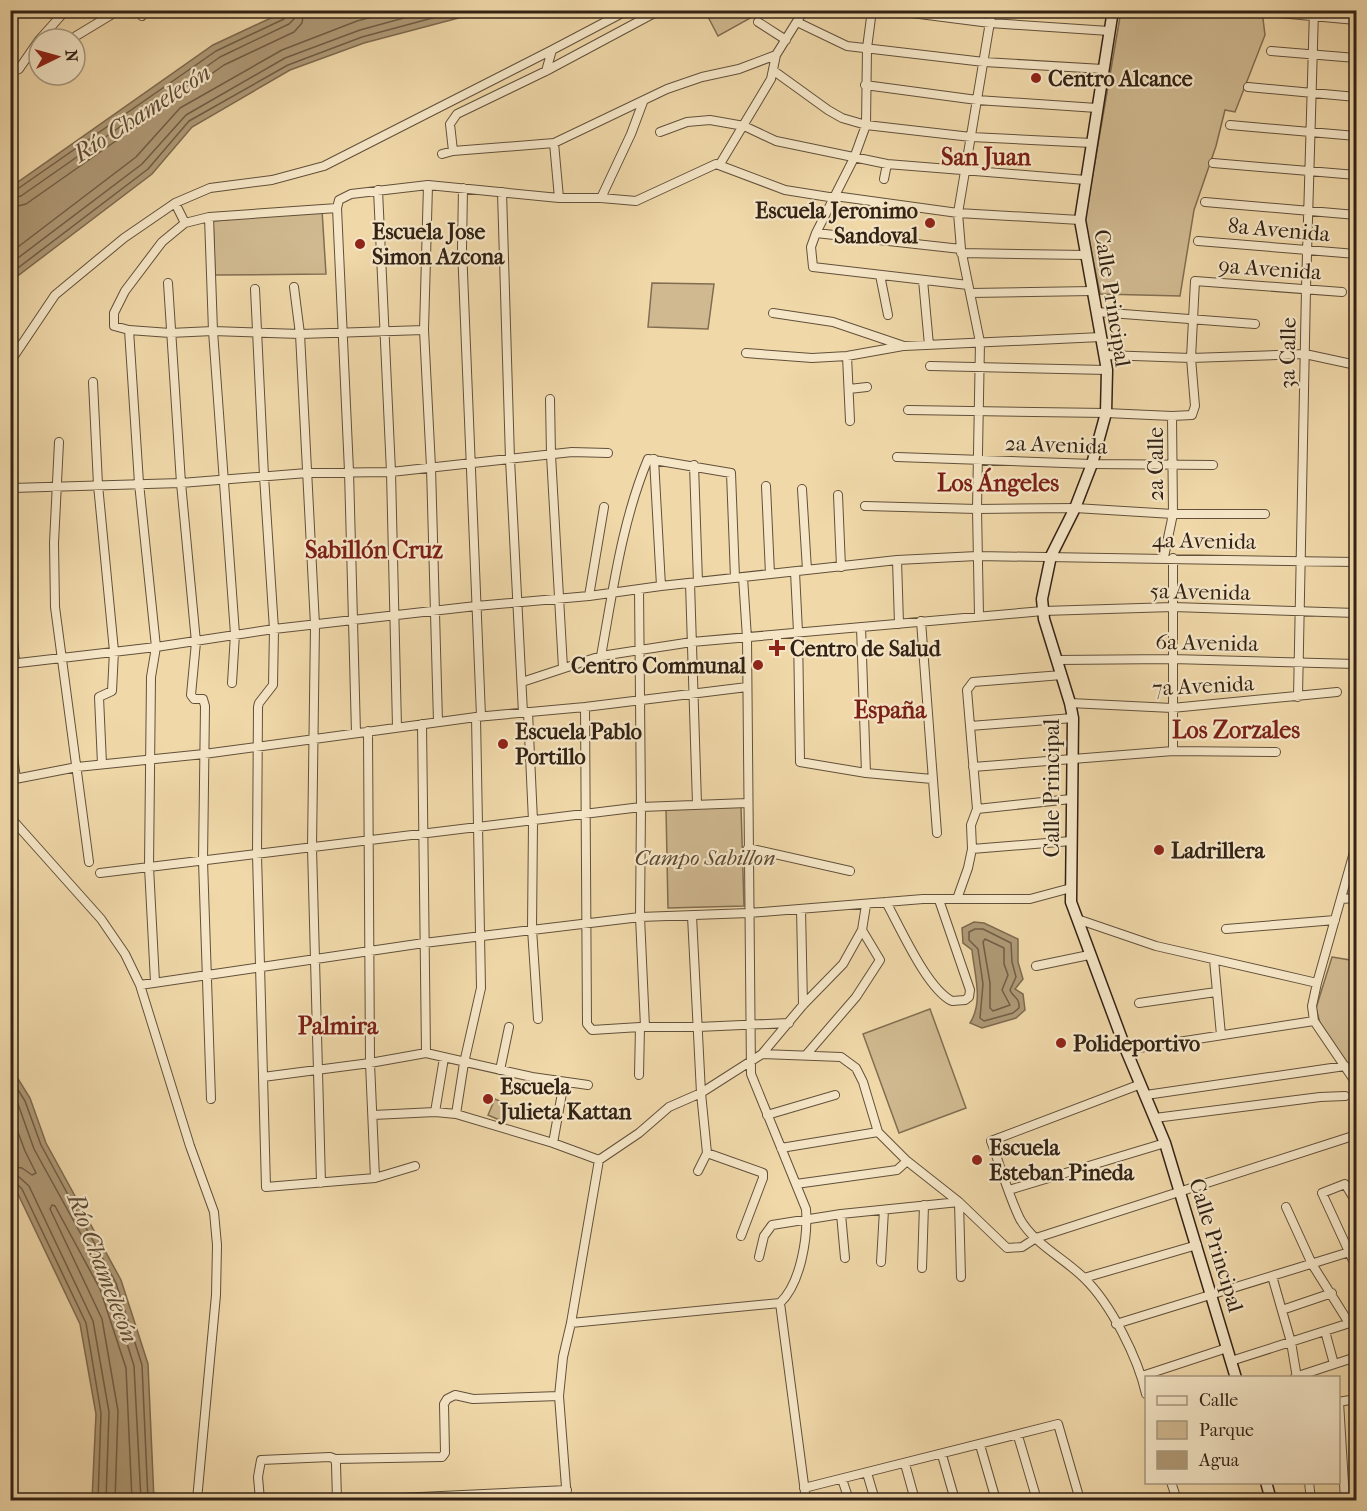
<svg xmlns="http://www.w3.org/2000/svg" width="1367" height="1511" viewBox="0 0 1367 1511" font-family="'IM FELL French Canon',serif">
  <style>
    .green { fill: #d0b990; stroke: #816e52; stroke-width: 1.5 }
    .water { fill: #af9a77; stroke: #7d6a50; stroke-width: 1.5 }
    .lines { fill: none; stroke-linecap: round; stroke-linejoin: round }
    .shore { stroke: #705e46; stroke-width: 1.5 }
    .street-casing { stroke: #62503a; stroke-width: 10 }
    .secondary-casing { stroke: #322215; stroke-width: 13 }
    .street { stroke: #f5e6c7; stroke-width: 8 }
    .secondary { stroke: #f5e6c7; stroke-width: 10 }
    .poi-dot { fill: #8f2418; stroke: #f5e6c7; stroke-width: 2 }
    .labels { text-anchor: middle; stroke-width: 4.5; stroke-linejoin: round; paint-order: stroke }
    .poi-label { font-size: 22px; font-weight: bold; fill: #322215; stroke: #f5e6c7; text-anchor: start }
    .street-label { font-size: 22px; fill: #322215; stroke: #f5e6c7 }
    .park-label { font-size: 22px; font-style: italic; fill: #5a4834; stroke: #f5e6c7 }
    .water-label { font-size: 24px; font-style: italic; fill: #5e4c37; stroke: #f5e6c7 }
    .neighbourhood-label { font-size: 24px; font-weight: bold; fill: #7a1f14; stroke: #f5e6c7 }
  </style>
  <rect width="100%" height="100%" fill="#f0d8a9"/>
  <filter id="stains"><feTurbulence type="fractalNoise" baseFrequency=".00333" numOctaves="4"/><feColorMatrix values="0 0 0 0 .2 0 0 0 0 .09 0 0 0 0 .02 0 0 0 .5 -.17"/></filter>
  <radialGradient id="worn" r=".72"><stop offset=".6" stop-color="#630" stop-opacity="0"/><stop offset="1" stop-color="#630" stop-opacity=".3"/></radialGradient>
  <path class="green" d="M705,11H763L718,36Z
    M1121,11H1262L1265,35L1235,112L1225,110L1216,146L1194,210L1180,296L1100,294L1085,220Z
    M322,210L326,274L215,275L213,221Z
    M652,283L714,284L708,329L648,327Z
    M741,807L744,906L668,908L666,809Z
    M1332,957L1356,961V1076L1320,1023L1316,1008Z
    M930,1009L966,1108L899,1133L863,1034Z
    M495,1099L511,1106L504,1122L488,1115Z"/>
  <path class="water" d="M288,10L485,11L364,43L290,70L192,127L152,174L11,281V187L213,45Z
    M974,922L984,923L1018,939V962L1023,979L1015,989L1023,994L1025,1010L1016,1018L982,1028L970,1023C984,1001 974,973 972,950L963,943L962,928Z
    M10,1066L30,1098L46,1143L121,1280L148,1364L154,1500H92L96,1414L80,1324L17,1192L11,1187Z"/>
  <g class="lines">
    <path class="shore" d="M10,191L16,190L216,51L284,19L288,10
      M10,199L21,196L220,57L289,24L294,19L295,10
      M10,208L26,204L224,65L294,32L302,23L304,10
      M10,253L136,157L180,108L282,50L357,21L398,10
      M10,264L142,164L186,115L285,58L360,30L433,10
      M10,274L148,169L189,121L288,65L362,37L462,10
      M975,929H983L1011,943L1012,962L1016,977L1010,990C1013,998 1020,997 1019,1008L1013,1013L984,1021L980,1018L983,984L978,949L969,940V932Z
      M985,939L1004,948V964L1008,975L1002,990L1010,1005L993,1011L990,1008V983L983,942Z
      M10,1077L25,1101L41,1145L116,1283L142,1365L148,1500
      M10,1092L18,1104L34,1149L109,1285L134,1366L141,1500
      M10,1111L25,1151L36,1173L32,1175L22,1168L10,1166
      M10,1175L19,1177L29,1186L93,1321L109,1412L106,1500
      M10,1182L16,1183L22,1189L86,1323L101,1413L98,1500
      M115,1500L118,1411L102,1319L50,1209L52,1205L55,1206L100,1289L126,1368L132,1500"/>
    <g class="street-casing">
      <path id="street" d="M138,10L142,16
        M872,10L867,48L866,125L854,158L816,233L811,247L813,267L968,285
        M888,10L990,23L1109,31
        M1267,12L1356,20
        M758,22L786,40
        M797,22L847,46L984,62L1103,69
        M76,36L119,10
        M40,39L66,10
        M1271,51L1356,58
        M546,71L552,50L628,10
        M774,71L828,110L842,118L866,125L971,137L1092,143
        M10,73L19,69L39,40
        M865,85L977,100L1097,108
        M1248,87L1356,97
        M1230,125L1356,136
        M660,132L687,122L710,120L744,126L776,141L887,164L1086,180
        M554,143L559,198
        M453,151L450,124L457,114L546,71L660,10
        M442,154L453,151L554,143L667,89L702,77L739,69L776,55
        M1213,163L1356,175
        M720,164L771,79L776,55L804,10
        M884,179L887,164
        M428,185L424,330L431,467L438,722
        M463,188L462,248L481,716
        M378,190L391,472L397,727
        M502,192L510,459L523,713
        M601,198L631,134L643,102
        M1205,202L1356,215
        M337,208L209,217L185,223L162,242L125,291L114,313V326L129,330L170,333L213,331L300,334L424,330
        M209,217L213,331L235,634L232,683
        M185,223L175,203L210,188L272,180L324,166L552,50
        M816,233L961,249
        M1198,241L1356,254
        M961,253L1086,255
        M880,275L888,315
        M923,280L929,345
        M168,283L181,483L196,642L191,695L194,699H203L205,706L203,861L211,1099
        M294,287L300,334L315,625L312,848L321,1183
        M255,289L264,476L274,629L273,685L259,703L258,707L257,855L266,1187L375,1178L415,1166
        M970,293L1093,291
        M1097,312L1255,324
        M773,313L833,322L904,346L1101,337
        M129,330L139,483L156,647L151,677L149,867L155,982
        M746,353L812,358L847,356L903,346
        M1105,355L1191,358L1305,354L1356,365
        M847,356L850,421
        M10,362L55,295L124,238L175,203
        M930,366L1107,370
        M93,382L98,485L114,651L112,691L99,697L102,764
        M849,389L867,387
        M550,399L551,455L563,668
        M908,410L1106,413L1172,416
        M59,442L54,543L55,607L89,862
        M897,457L1092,464L1213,465
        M654,459L661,586
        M694,465L698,582
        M766,486L770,574
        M802,489L807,570
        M838,495L841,567
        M865,506L977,509L1075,508L1173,514H1265
        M10,511L12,488L181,483L307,473L391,472L572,452L608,453
        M1164,557L1173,514L1172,416L1192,415L1195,406L1191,358L1195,281L1342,292
        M897,560L899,624
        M795,572L798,632L800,762L866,773L932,779
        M690,583L697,804
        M639,589L641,807L640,917L645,1027H640L639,1075
        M589,596L604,507
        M10,599L15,663
        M979,616L977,509L980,342L961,249L958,213L992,10
        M921,621L937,833
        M861,627L866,773
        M601,656C613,590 622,521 648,459L731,473L735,578
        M1057,660L1172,659L1356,664
        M10,664L156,647L274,629L476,606L589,596L661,586L897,560L977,556L1356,562
        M522,682L601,656L692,642L1043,611L1173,607L1356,613
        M1298,697L1306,289L1314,10
        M1070,703L1172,708L1337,692
        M585,707L587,1024L592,1030L640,1027
        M528,712L533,821L532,929L538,1019
        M422,724L426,1053
        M970,726L1073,718
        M368,731L370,1063L375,1178
        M10,732L16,779
        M356,733L349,471L337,208L339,200L351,194L428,185L559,198H601L636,201L716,164L785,190L829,197H842L958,213L1080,220
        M1173,751V558
        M973,767L1173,751L1276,752
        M10,780L77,767L204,754L476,717L585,707L747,687
        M977,809L1071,799
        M10,817L101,919L125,954L140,985L190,1146L214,1212L217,1245L216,1295L197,1500
        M1356,845L1317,983L1312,1006L1314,1021L1356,1083
        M748,848L850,871
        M972,849L1071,841
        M100,873L641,807L747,803
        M957,899L968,868L972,849L971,825L977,809L967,690L973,682L1062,675
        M1341,899L1356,898
        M886,902C900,927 927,989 952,1001L965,1000L969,997L970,990L939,900
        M801,909L803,1005
        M692,916L701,1093L707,1153L698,1171
        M1077,919L1156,946L1317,983
        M1226,929L1335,920
        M1214,960L1221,1035
        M1036,966L1089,955
        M140,985L424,943L640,917L749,913L923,899H1030L1071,888
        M1139,1003L1216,992
        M645,1027H698L789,1023
        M1126,1050L1314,1021
        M762,1054L803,1005L843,964L862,930
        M806,1055L856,997L880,960L862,930L866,905
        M500,1070L509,1027
        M263,1077L370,1063L426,1053L532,1077L588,1085
        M1141,1084L991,1141C1000,1165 1009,1197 1020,1219C1034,1244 1064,1258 1084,1278C1111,1304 1138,1358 1146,1394
        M1146,1095L1345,1066
        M435,1112L444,1058
        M456,1114L464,1063L481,988L476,717
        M373,1115L435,1112L456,1114L553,1143L599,1160
        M767,1115L835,1095
        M1155,1118L1320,1097L1345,1096
        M553,1143L564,1082
        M781,1148L878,1132
        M707,1153L763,1173V1178L741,1236
        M796,1184L897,1170L907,1161
        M1009,1190L1165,1143
        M1356,1202L1345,1184L1322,1193L1356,1267
        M1286,1207L1312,1264L1349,1323
        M841,1214L845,1258
        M759,1257L764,1236L772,1225L841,1214L959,1202L961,1277
        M881,1262L884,1210
        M922,1268L924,1205
        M1272,1276L1291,1342L1297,1378
        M1084,1278L1197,1245
        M780,1303L806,1500
        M1282,1310L1332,1293
        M571,1323L780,1303C801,1283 808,1237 806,1209L751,1074L747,638L743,577
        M1116,1324L1356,1250
        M1325,1331L1334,1364
        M1231,1361L1356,1321
        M1142,1376L1227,1348
        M1295,1377L1356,1357
        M1338,1402L1356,1399
        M1339,1402L1345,1500
        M1018,1436L1037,1500
        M980,1445L996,1500
        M942,1455L955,1500
        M335,1459L442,1457L445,1453L444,1404L447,1399L455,1395L473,1399L559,1396
        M905,1464L915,1500
        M867,1473L875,1500
        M842,1479L849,1500
        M1171,1482L1177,1500
        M1309,1482L1311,1500
        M804,1488L1058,1424L1080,1500
        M260,1500L258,1477L261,1460L330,1457L335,1459L336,1464L337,1500
        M357,1500L567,1490
        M567,1500L559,1396L563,1357L571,1323L599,1160L639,1133L669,1107L701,1093L762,1054L841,1057L856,1068L863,1082L878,1132L907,1161L959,1202L1007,1248L1022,1247L1036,1238L1356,1135
        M1290,1500H1355"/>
    </g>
    <g class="secondary-casing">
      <path id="secondary" d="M1113,10L1080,220L1107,370L1106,413L1092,464L1075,508L1051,556L1042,599L1044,619L1070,703L1073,718L1071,902L1126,1050L1165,1143L1236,1378
        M1266,1482L1271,1500"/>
    </g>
    <use href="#street" class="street"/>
    <use href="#secondary" class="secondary"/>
  </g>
  <g class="poi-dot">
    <circle cx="1036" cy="78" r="6"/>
    <circle cx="930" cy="223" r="6"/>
    <circle cx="360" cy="244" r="6"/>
    <path d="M774 639h6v6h6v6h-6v6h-6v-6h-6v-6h6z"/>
    <circle cx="758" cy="665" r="6"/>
    <circle cx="503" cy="744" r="6"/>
    <circle cx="1159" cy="850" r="6"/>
    <circle cx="1061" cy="1043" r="6"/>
    <circle cx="488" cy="1099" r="6"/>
    <circle cx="977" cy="1160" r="6"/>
  </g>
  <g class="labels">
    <g class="poi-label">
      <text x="1048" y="86">Centro Alcance</text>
      <text x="918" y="218" text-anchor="end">Escuela Jeronimo<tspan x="918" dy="25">Sandoval</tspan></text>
      <text x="372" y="239">Escuela Jose<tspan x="372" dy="25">Simon Azcona</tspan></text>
      <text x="790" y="656">Centro de Salud</text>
      <text x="746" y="673" text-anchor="end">Centro Communal</text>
      <text x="515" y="739">Escuela Pablo<tspan x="515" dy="25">Portillo</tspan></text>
      <text x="1171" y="858">Ladrillera</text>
      <text x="1073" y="1051">Polideportivo</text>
      <text x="500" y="1094">Escuela<tspan x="500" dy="25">Julieta Kattan</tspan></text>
      <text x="989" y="1155">Escuela<tspan x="989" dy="25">Esteban Pineda</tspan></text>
    </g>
    <g class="street-label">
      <text transform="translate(1279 229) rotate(5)" y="8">8a Avenida</text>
      <text transform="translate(1270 268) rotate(4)" y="8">9a Avenida</text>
      <text transform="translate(1113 298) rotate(81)" y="8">Calle Principal</text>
      <text transform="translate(1287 353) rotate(-89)" y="8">3a Calle</text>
      <text transform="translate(1056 444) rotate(2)" y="8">2a Avenida</text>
      <text transform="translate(1155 464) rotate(-90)" y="8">2a Calle</text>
      <text transform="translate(1204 540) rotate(1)" y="8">4a Avenida</text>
      <text transform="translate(1200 591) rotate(1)" y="8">5a Avenida</text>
      <text transform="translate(1207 642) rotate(1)" y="8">6a Avenida</text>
      <text transform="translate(1203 685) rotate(-3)" y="8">7a Avenida</text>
      <text transform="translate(1051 788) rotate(-90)" y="8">Calle Principal</text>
      <text transform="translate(1217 1245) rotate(73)" y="8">Calle Principal</text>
    </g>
    <g class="park-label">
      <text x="705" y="865">Campo Sabillon</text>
    </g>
    <g class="water-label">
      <text transform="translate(142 113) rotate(-33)" y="8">Río Chamelecón</text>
      <text transform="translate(103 1268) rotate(69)" y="8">Río Chamelecón</text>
    </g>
    <g class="neighbourhood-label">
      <text x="986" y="165">San Juan</text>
      <text x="998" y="491">Los Ángeles</text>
      <text x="374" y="558">Sabillón Cruz</text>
      <text x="890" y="718">España</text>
      <text x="1236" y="738">Los Zorzales</text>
      <text x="338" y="1034">Palmira</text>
    </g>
  </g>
  <rect width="1367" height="1511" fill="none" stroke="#f0d8a9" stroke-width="36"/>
  <rect x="12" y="12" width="1343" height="1487" fill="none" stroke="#322215" stroke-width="3"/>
  <rect x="18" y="18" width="1331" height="1475" fill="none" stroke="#322215" stroke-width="1.5"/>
  <rect x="1145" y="1376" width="195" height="108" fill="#f5e6c7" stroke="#a79880" stroke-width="1.5"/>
  <rect x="1157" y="1396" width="30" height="9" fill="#f5e6c7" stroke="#a79880" stroke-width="1.5"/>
  <text x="1199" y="1406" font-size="18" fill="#322215">Calle</text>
  <rect x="1157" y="1421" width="30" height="18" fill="#d0b990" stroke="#a79880" stroke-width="1.5"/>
  <text x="1199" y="1436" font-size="18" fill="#322215">Parque</text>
  <rect x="1157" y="1451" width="30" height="18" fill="#af9a77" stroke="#a79880" stroke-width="1.5"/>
  <text x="1199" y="1466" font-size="18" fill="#322215">Agua</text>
  <g transform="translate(57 57) rotate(85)"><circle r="28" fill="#f5e6c7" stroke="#a79880" stroke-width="1.5"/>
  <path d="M0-4.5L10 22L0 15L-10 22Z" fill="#8f2418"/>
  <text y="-9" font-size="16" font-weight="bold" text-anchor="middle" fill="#322215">N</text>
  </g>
  <rect width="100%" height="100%" filter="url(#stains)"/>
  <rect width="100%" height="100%" fill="url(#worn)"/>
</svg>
